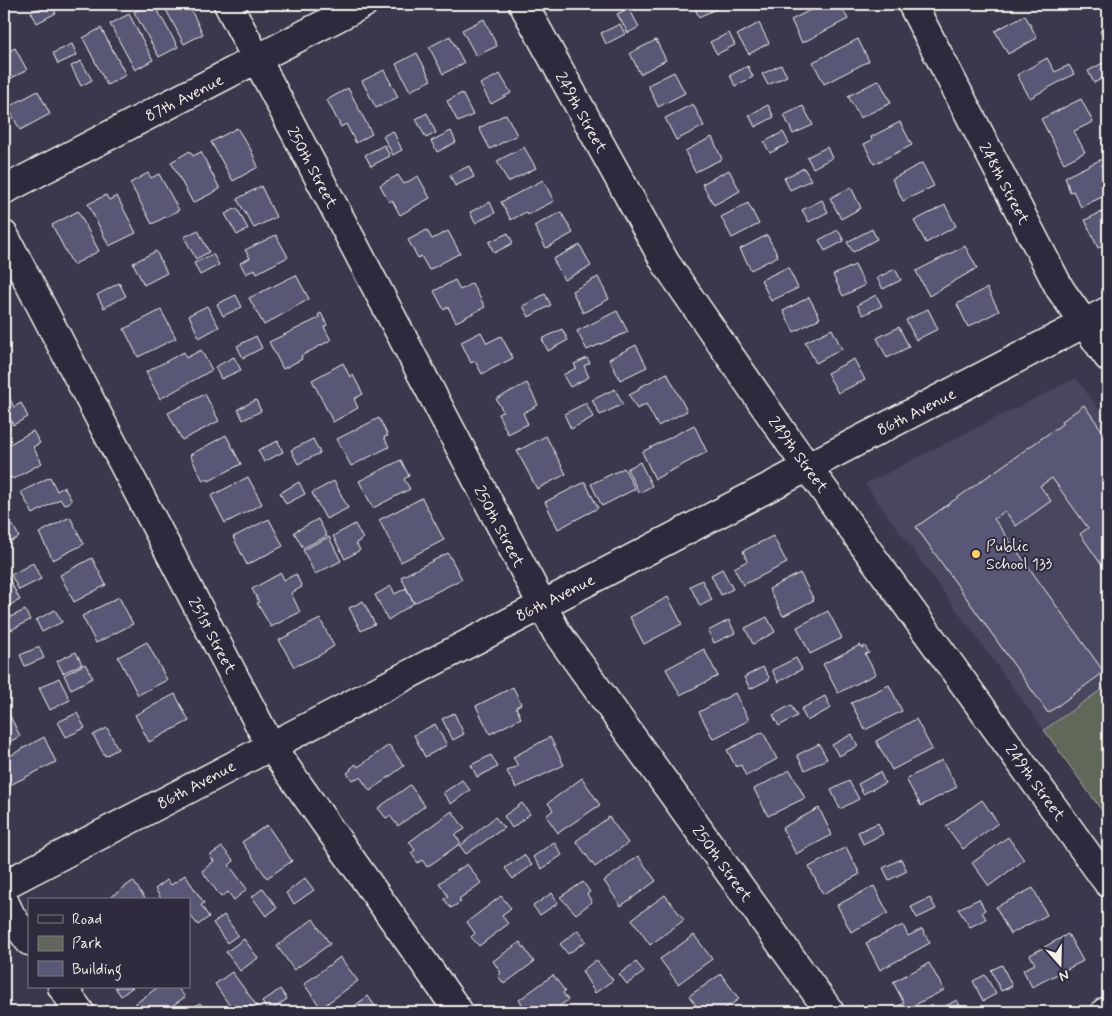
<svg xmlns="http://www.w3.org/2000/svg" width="1112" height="1016" viewBox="0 0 1112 1016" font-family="Mynerve,sans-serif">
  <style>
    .built { fill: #48465d }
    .green { fill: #60675a; stroke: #aaaca1 }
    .building { fill: #585976; stroke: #f4f1e8 }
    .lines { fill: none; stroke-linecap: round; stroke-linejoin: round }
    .minor-casing { stroke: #f4f1e8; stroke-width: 31 }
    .minor { stroke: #2f2a3d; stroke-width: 28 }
    .poi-dot { fill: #ffd166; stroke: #2f2a3d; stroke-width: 2 }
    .labels { text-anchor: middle; stroke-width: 4; stroke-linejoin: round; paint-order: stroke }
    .street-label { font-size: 16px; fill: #f4f1e8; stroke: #2f2a3d }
    .poi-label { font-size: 16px; fill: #f4f1e8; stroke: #2f2a3d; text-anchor: start }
  </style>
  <rect width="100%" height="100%" fill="#3b384e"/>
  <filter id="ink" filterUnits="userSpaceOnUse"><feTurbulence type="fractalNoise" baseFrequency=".02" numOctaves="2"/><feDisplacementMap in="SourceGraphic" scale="10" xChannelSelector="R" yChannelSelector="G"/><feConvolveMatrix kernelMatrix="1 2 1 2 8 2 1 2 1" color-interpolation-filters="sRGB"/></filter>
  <g filter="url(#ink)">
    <path class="built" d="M1076,378L1108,422V685L1044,730L865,484Z"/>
    <path class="green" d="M1108,685V819L1044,730Z"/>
    <path class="building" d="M47,4H51L56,13L37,23L31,12Z
      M148,4H154L178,47L159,57L134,12Z
      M163,4H188L203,34L184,44Z
      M699,4H715L718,8L699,17L694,6Z
      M822,4H840L848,19L802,43L791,20Z
      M629,8L639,27L628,33L617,14Z
      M129,14L153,60L135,70L110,24Z
      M1025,15L1037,38L1008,54L995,31Z
      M484,19L497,46L476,56L462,30Z
      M759,23L769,43L749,54L737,35Z
      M620,24L625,34L606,44L601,33Z
      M1108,26V41L1105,42L1100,31Z
      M101,28L126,75L107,85L83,38Z
      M729,33L735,45L717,54L710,42Z
      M450,36L464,63L443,74L429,47Z
      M858,39L869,61L824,84L813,62Z
      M656,40L666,60L640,74L630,53Z
      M72,44L77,55L58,64L53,53Z
      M15,48L27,70L4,82V54Z
      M417,53L431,80L410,91L396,64Z
      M1047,58L1055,72L1069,65L1074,74L1030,98L1017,75Z
      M1108,60V75L1094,83L1088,71Z
      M81,61L92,80L81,86L71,66Z
      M781,65L787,76L768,85L762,74Z
      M748,66L753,77L735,86L730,75Z
      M384,70L398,97L376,108L362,81Z
      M674,72L685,93L658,107L648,85Z
      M500,74L511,93L491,104L480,84Z
      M879,80L891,103L860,118L848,96Z
      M348,88L372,134L356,143L346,124L341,127L327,100Z
      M38,91L50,114L20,130L8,107Z
      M462,93L473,115L458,122L447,101Z
      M1081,99L1093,122L1074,131L1085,152L1064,163L1041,119Z
      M693,104L704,126L676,140L665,118Z
      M768,105L774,117L755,127L749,115Z
      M803,106L813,125L793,134L784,115Z
      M427,113L436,133L426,138L416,119Z
      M506,114L517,135L490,149L479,128Z
      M900,122L912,145L874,164L864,144L872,140L871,137Z
      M237,128L251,150L258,167L233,181L211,142Z
      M393,131L402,150L393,155L383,136Z
      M451,131L456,142L437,152L431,141Z
      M783,132L789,143L770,153L764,142Z
      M712,137L722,159L695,172L685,151Z
      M384,145L390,156L371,166L365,155Z
      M524,147L536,168L508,182L497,161Z
      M827,147L832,158L813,168L807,157Z
      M190,151L193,156L201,152L220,189L193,203L171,162Z
      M1108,156V194L1081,207L1073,191L1070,192L1065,177Z
      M922,163L934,186L903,201L892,179Z
      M469,166L474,177L455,186L450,175Z
      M804,168L811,180L790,190L784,178Z
      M729,170L740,191L714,205L702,184Z
      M148,173L151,178L159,174L179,210L152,224L130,183Z
      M398,175L404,184L418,176L430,198L400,215L392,200L389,202L380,185Z
      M543,180L554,201L527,215L526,212L511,220L501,202Z
      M261,186L276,217L254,228L237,199Z
      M851,187L861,208L841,219L830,198Z
      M106,195L109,200L117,196L136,233L109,246L88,204Z
      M822,200L828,212L809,222L802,210Z
      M490,202L495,213L475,223L470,212Z
      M748,203L759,224L732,238L721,217Z
      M945,205L956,226L926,243L914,221Z
      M237,208L248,229L237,235L225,214Z
      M1108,209V243L1098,248L1085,220Z
      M78,211L99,251L73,265L52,225Z
      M561,212L573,233L546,248L534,226Z
      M872,229L877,239L853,252L847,242Z
      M198,230L209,252L196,259L184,237Z
      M427,230L432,239L448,231L460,253L429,270L421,256L418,258L408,240Z
      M838,230L844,241L825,251L819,240Z
      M508,233L513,243L494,253L489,242Z
      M276,235L288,257L257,273L255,269L246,274L240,263L250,258L245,250Z
      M767,235L778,256L751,270L740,249Z
      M580,245L591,266L564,280L553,259Z
      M965,246L977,268L929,296L916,271Z
      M156,251L167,273L144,285L133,263Z
      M213,254L219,265L200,275L194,263Z
      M855,265L865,285L843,296L833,275Z
      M788,267L798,288L771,301L761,280Z
      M895,269L901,280L883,289L877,278Z
      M296,275L309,299L264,325L249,298Z
      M598,277L609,299L583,313L572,291Z
      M455,280L460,290L472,283L485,307L456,322L448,307L444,310L434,291Z
      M119,283L126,296L104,308L97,295Z
      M987,288L999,311L968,327L957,304Z
      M545,294L551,305L529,317L523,306Z
      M236,295L242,307L223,316L217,304Z
      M876,295L882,306L863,315L857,305Z
      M809,297L820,318L794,332L783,311Z
      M207,306L219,327L199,338L189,315Z
      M928,309L938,329L916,340L906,320Z
      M161,310L176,338L138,357L124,329Z
      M617,311L628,332L587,350L577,331Z
      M321,313L327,325L324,327L331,340L301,356L302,359L283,369L269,342L319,318L318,315Z
      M899,327L909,347L887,358L877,338Z
      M562,329L568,340L548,351L542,339Z
      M832,329L842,349L816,363L805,342Z
      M481,332L487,343L501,336L513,358L482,374L475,361L471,363L461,342Z
      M256,336L262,348L243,358L237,346Z
      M636,345L647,367L620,380L609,359Z
      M201,350L212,370L160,399L146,372L184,352L186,358Z
      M234,357L241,370L221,379L215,367Z
      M587,358L590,363L584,366L589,377L570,387L563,375L576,368L574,364Z
      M854,359L865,380L838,393L827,373Z
      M343,363L350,377L353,375L363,394L354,399L358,408L333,422L312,380Z
      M667,373L687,411L658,426L646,404L637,409L629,395L639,390L638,388Z
      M527,383L538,405L523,413L528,424L508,434L498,414L503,411L496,399Z
      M615,389L623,404L600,415L592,400Z
      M7,393L14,407L21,403L28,417L13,425L11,420L4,424V395Z
      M205,394L219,421L182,440L168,413Z
      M256,400L261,411L243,420L238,409Z
      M586,403L593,417L571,429L564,414Z
      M1084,405L1108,439V574L1080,534L1088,528L1052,478L1040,486L1051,501L1016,526L1005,511L994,519L1104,672L1048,713L916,527L1062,424L1061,422Z
      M379,418L388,436L384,437L389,447L351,466L337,439Z
      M694,425L707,452L655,479L642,452Z
      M33,431L40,443L33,447L42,463L13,479L11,477L4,480V447Z
      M226,435L241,464L209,481L208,479L203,481L190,455Z
      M546,436L566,474L537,489L517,451Z
      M313,439L320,453L298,464L291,450Z
      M278,441L283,452L264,462L258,450Z
      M401,460L409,476L404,479L410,489L373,508L359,481Z
      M640,462L652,486L639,493L627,469Z
      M624,468L635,489L602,506L591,484Z
      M50,477L57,491L64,487L72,501L64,505L60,499L33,514L21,492Z
      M248,477L262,504L225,523L211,496Z
      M334,481L348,508L326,519L312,493Z
      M299,482L305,494L286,504L280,493Z
      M585,482L598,508L558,529L545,502Z
      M422,498L444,540L401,562L379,520Z
      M70,517L84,544L53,560L39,533Z
      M269,519L283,546L247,565L233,537Z
      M318,519L327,536L303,548L294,532Z
      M355,524L363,539L356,543L360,550L345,559L333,536Z
      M13,525L19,537L4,545V530Z
      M773,536L787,563L743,585L734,568L747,561L743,551Z
      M329,537L341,561L315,574L303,550Z
      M448,553L462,579L414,603L401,577Z
      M92,558L106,585L74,602L60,575Z
      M33,563L41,579L19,590L11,575Z
      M722,569L733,589L721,595L711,575Z
      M281,573L284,580L296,574L302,587L291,593L300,612L271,627L257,603L259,602L252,589Z
      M800,573L814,600L783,616L769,589Z
      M7,575L20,600L4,608V577Z
      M702,580L712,600L700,606L690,586Z
      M391,586L395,594L406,588L414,603L388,620L375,595Z
      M119,597L133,624L96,643L82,616Z
      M668,597L682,624L644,644L630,617Z
      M363,601L375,624L361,631L349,608Z
      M25,610L30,620L11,630L6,619Z
      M55,610L62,622L42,632L36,620Z
      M828,611L842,638L810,654L797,627Z
      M767,617L775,632L753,644L745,628Z
      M320,619L334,646L320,655L294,667L279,640Z
      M729,620L735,633L714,643L708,631Z
      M147,642L167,680L138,695L118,657Z
      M860,645L862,648L865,646L869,653L865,654L876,674L838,693L823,664Z
      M39,647L44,658L25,666L20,655Z
      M704,649L718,676L680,695L666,669Z
      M76,652L82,664L63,673L57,661Z
      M796,658L802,669L778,682L772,670Z
      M85,664L93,678L71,689L64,675Z
      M763,667L770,679L750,689L744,677Z
      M59,678L70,700L50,710L39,688Z
      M889,685L902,711L865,730L851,703Z
      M513,687L521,704L516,707L521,718L490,734L476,706Z
      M735,693L749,720L713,739L699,712Z
      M175,694L189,721L149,742L135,715Z
      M825,696L831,708L807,721L801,709Z
      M791,705L797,716L779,726L773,715Z
      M8,712L20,736L4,745V715Z
      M77,713L85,728L66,737L58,722Z
      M454,713L464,734L453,740L442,719Z
      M916,719L932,749L892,770L876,741Z
      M435,724L447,745L425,757L414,735Z
      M107,728L118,749L105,756L93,735Z
      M763,732L777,759L746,776L741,765L736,767L727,750Z
      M852,734L858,746L839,756L832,745Z
      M44,737L56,762L6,787L4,783V759Z
      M550,737L564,765L516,788L507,771L518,766L513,757Z
      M819,744L827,759L805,770L797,755Z
      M389,745L404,766L370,791L360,777L352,780L347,773L351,770L350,769L356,764L358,767Z
      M491,755L498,767L477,777L471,765Z
      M942,760L957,787L921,806L906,779Z
      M790,770L805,798L768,816L754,789Z
      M880,772L885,783L863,794L858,784Z
      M582,778L600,805L558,833L546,816L553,810L548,803Z
      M462,780L470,790L451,804L443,793Z
      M849,781L859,799L840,809L831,790Z
      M410,785L425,806L398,826L390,816L386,818L378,808Z
      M982,800L998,823L963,849L946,826Z
      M522,803L530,814L512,828L504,816Z
      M819,808L832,835L796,854L782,828Z
      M452,811L465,829L455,835L461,843L427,867L422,860L418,863L411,853L415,850L409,842Z
      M495,817L504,828L466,854L460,846Z
      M609,817L628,843L595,867L576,841Z
      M878,823L883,834L863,844L858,832Z
      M267,825L292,861L267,878L242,842Z
      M1008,837L1024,860L989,886L972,863Z
      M554,842L562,855L542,869L533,857Z
      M222,847L234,861L229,865L247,889L234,900L228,892L221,897L202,871L214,861L209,856Z
      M846,847L860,874L823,894L809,867Z
      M524,855L532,865L513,879L505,868Z
      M638,856L656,881L621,906L604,881Z
      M901,859L907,871L889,880L883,868Z
      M467,864L481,883L459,899L461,902L451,908L444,899L448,896L439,883Z
      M185,875L204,903L201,905L209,917L198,925L189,914V900H162L155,889L167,880L171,885Z
      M305,878L314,890L294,904L286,893Z
      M133,881L146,900H107Z
      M583,882L590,892L587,894L592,902L576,914L560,897Z
      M874,886L888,913L851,932L837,905Z
      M263,888L277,908L266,916L252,897Z
      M1033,888L1047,915L1010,934L996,907Z
      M552,893L558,903L540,915L533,906Z
      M665,895L684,920L650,945L632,919Z
      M501,896L511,908L502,915L508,924L479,946L471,937L475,933L467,922Z
      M930,898L936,909L917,918L911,907Z
      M979,899L985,910L982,912L986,919L970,927L958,909Z
      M224,915L238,935L227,943L213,923Z
      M313,919L330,944L294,970L277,946Z
      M903,925L908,936L922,929L930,943L880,970L866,943Z
      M578,930L586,941L568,954L560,944Z
      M1068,934L1083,961L1032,987L1023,970L1035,964L1030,955Z
      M694,935L712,959L678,984L660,959Z
      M244,939L258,958L240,971L226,952Z
      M520,942L534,962L504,984L498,976L501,973L493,961Z
      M340,957L358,981L321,1008L304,984Z
      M596,960L613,980L595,993L582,971Z
      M636,962L644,972L627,984L619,974Z
      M929,963L944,990L901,1012L898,1006L904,1003L893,982Z
      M1002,965L1012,986L1001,991L991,970Z
      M232,972L257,1006L248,1012H234L215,984Z
      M721,974L739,999L720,1012H701L689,996Z
      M553,975L565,991L563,993L568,1000L551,1012H528L519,1000Z
      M985,975L996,994L983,1001L973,981Z
      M115,987H133L121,996Z
      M158,987H177L185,997L163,1012H141L135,1004Z
      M280,989L287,999L269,1012L262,1002Z
      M368,996L379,1012L385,1008L388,1012H346Z
      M957,1000L963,1012H934Z
      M200,1003L207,1012H186L188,1011Z"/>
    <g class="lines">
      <g class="minor-casing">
        <path id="minor" d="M228,4L557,633L830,1012
          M523,4L665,262L790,443L1108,883
          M912,4L1060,289L1108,357
          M4,190L363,4
          M4,235L270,745L459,1012
          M4,885L1108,311
          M4,901L11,916L29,941
          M62,987L80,1012
          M1105,1012L1108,1011"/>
      </g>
      <use href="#minor" class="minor"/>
    </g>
  </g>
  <circle class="poi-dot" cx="976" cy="554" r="5"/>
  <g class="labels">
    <g class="street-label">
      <text transform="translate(184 97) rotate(-27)" y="6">87th Avenue</text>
      <text transform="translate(582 112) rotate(61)" y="6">249th Street</text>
      <text transform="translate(313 167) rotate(62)" y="6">250th Street</text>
      <text transform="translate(1005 183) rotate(62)" y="6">248th Street</text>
      <text transform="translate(916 411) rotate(-27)" y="6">86th Avenue</text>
      <text transform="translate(799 454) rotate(54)" y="6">249th Street</text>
      <text transform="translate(500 526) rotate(62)" y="6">250th Street</text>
      <text transform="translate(555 597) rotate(-27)" y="6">86th Avenue</text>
      <text transform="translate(213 635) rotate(62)" y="6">251st Street</text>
      <text transform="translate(1036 782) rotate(54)" y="6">249th Street</text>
      <text transform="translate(196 784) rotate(-28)" y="6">86th Avenue</text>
      <text transform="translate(723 863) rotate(54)" y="6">250th Street</text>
    </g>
    <g class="poi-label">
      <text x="986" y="551">Public<tspan x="986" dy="18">School 133</tspan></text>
    </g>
  </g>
  <rect width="1112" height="1016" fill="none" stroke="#2f2a3d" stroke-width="20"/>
  <rect x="10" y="10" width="1092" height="996" fill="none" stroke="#f4f1e8" stroke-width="2" filter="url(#ink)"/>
  <rect x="28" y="898" width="162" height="90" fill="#2f2a3d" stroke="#7e7a81"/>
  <rect x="38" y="915" width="25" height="8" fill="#2f2a3d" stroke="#7e7a81"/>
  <text x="72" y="924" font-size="15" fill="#f4f1e8">Road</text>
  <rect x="38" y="936" width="25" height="15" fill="#60675a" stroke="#7e7a81"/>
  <text x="72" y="948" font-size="15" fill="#f4f1e8">Park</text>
  <rect x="38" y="961" width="25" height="15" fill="#585976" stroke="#7e7a81"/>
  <text x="72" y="974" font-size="15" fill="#f4f1e8">Building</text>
  <g transform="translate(1060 964) rotate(160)" stroke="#2f2a3d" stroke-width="4" paint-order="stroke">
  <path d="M0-4L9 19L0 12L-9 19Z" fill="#f4f1e8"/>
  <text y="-8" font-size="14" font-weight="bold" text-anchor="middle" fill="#f4f1e8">N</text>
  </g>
</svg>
